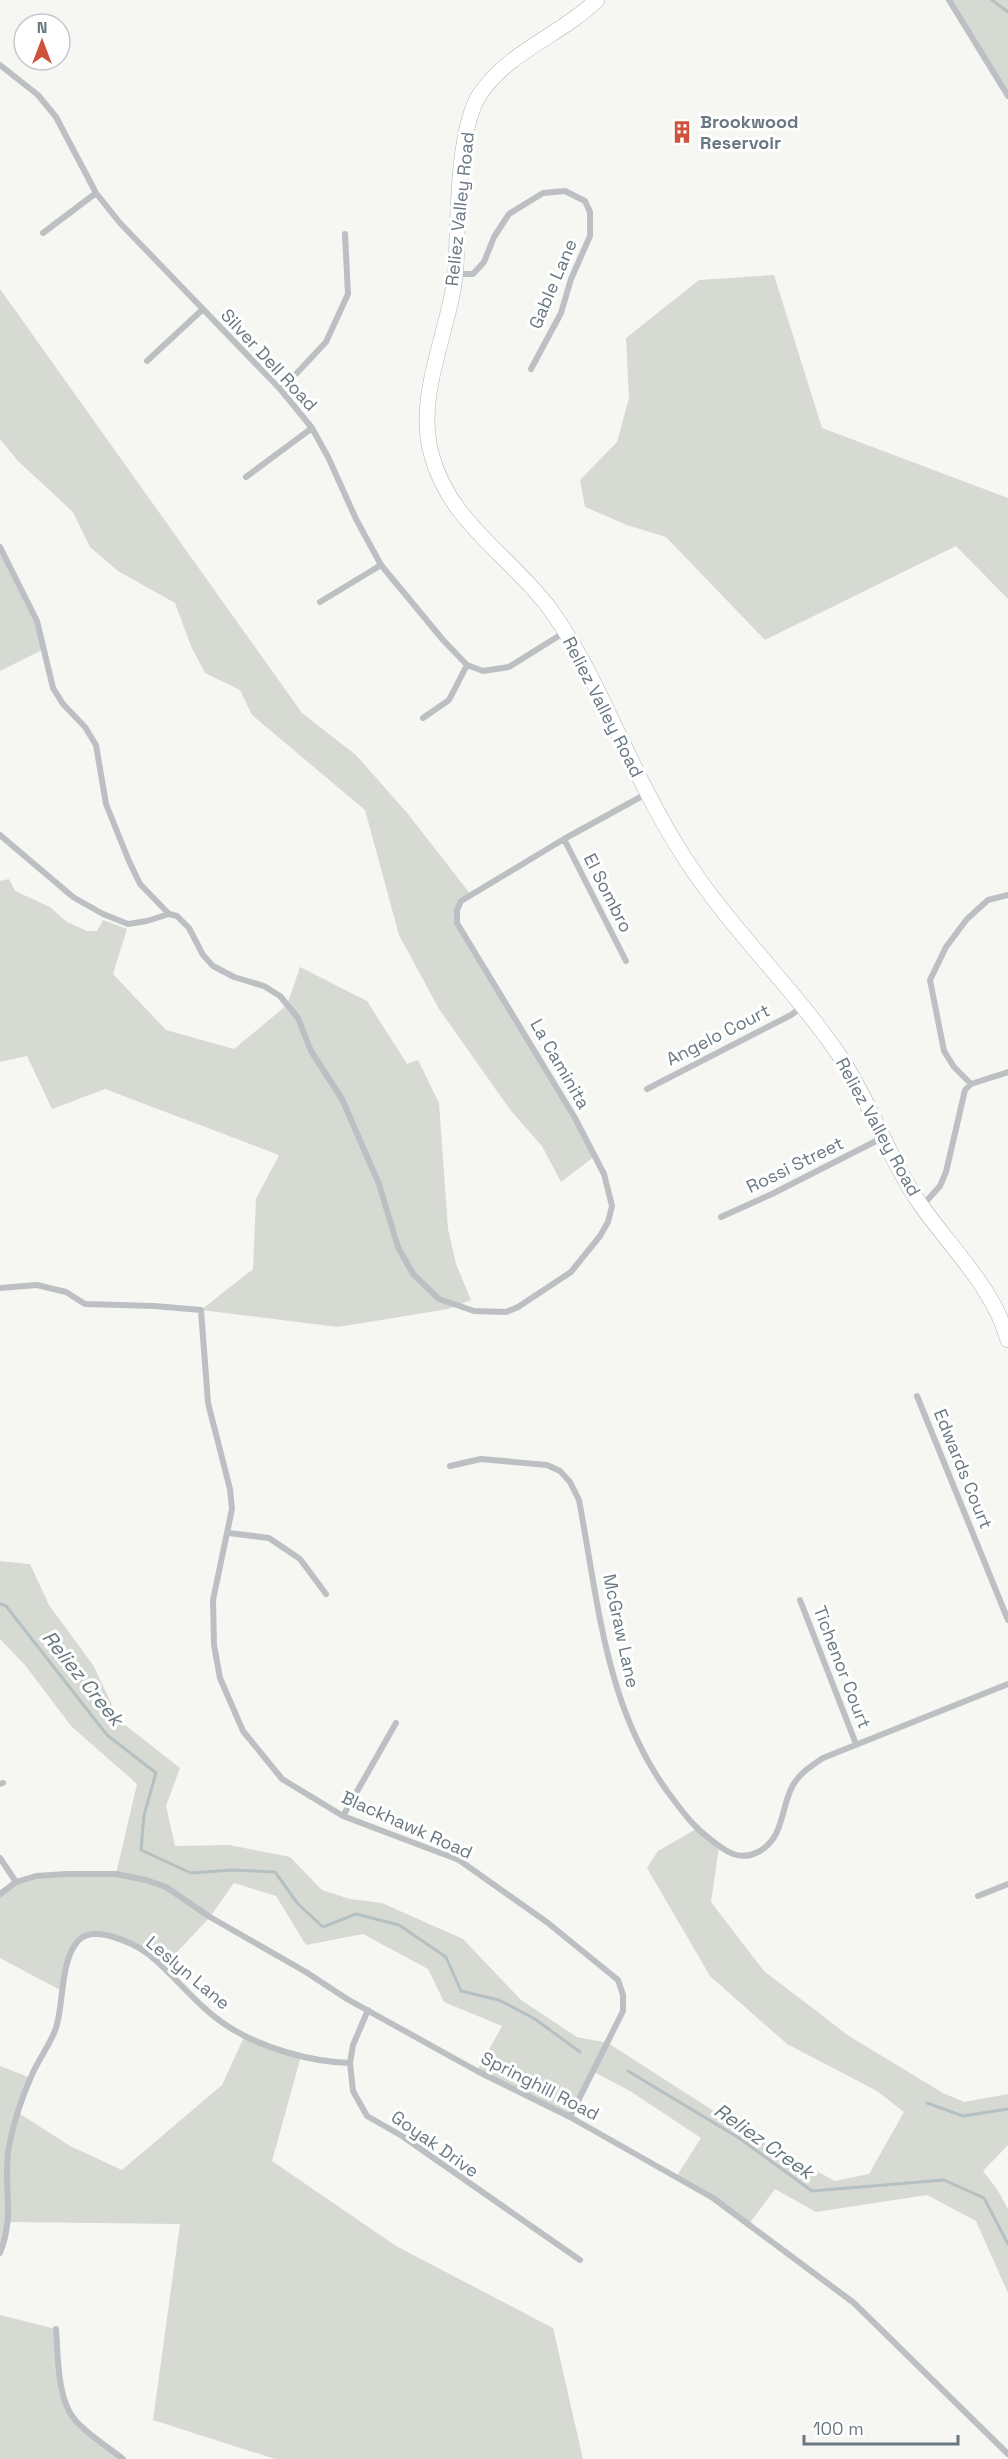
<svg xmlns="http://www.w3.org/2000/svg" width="1008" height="2459" viewBox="0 0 1008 2459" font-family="'Space Grotesk',sans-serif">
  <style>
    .green { fill: #d6dad3 }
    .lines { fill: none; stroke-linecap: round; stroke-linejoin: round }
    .stream { stroke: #b5c0c3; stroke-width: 3 }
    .secondary-casing { stroke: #aeb4b8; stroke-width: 16 }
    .street { stroke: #bcc0c3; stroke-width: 6 }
    .secondary { stroke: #fff; stroke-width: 15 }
    .labels { text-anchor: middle; stroke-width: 6; stroke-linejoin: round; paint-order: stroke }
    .poi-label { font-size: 18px; font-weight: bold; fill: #697881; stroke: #fff; text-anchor: start }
    .street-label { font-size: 18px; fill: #697881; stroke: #fff }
    .water-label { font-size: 20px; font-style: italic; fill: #65787d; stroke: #fff }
  </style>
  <rect width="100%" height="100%" fill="#f6f6f3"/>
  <path class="green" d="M949,0H1008V96Z
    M774,275L822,428L1008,498V599L956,546L765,640L666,537L627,525L585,507L580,480L617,442L629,398L626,338L699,280Z
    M0,289L302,713L356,755L408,814L471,895L461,901L458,923L595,1156L561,1182L542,1146L511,1111L439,1009L399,935L365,810L252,715L240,690L205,673L191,646L175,603L118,571L90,547L73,512L18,461L0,439Z
    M0,547L37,621L44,649L0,671Z
    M9,879L15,891L50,907L67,922L87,931H97L103,920L127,929L113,974L166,1030L234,1049L287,1005L300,967L367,1001L407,1064L418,1060L439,1103L448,1229L456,1264L471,1300L448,1309L338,1327L201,1310L253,1269L256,1199L279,1155L105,1089L52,1109L27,1056L0,1062V881Z
    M0,1561L30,1564L49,1605L93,1665L120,1721L180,1768L166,1806L175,1846L229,1845L290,1857L322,1890L350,1899L382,1903L463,1939L521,2000L577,2037L608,2043L759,2140L835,2181L869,2174L904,2112L877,2091L787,2044L710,1976L647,1868L658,1851L696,1829L719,1847L711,1902L764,1971L849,2036L943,2093L964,2102L1008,2094V2145L983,2171L997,2189L1008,2209V2293L976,2221L927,2195L816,2212L775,2189L749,2224L676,2177L701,2138L630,2091L594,2072L570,2117L477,2071L502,2026L444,2002L428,1969L363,1934L306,1945L276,1896L234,1883L210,1917L162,1968C140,1946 122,1942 92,1934L71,1949L62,1991L0,1958V1894L16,1882L36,1876L116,1874L137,1784L71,1726L25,1665L0,1639Z
    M245,2035L301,2056L272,2161L396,2246L553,2328L583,2459H275L153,2420L180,2224L10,2222L0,2253V2066L31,2078L17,2112L70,2146L122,2170L222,2085Z
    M0,2315L56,2329L59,2379L75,2420L123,2459H0Z"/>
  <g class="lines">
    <path class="stream" d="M992,0L1008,12
      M0,1604L6,1606L107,1735L156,1773L144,1815L141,1850L191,1873L232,1870L275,1872L298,1904L323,1927L356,1914L399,1925L446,1957L461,1991L499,2000L535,2019L580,2052
      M628,2071L739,2138L812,2191L944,2180L984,2198L1008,2244
      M927,2103L963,2116L1008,2109"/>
    <g class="secondary-casing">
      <path id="secondary" d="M597,0C561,35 509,51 480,94C457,128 458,223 456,266C452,328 415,390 431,453C449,523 510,555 550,609C572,639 589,672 605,706C630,758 654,811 686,860C732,931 797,991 843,1061C873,1108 890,1162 923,1208C953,1250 994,1289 1008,1340"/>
    </g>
    <path class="street" d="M949,0L1008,96
      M0,65L38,95L56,117L96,193L120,223L281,390L312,428L328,457L356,519L381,565L443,640L467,665L483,671L509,667L565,632
      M43,233L96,193
      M456,274H473L484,262L494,237L509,214L543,193L565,191L585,201L590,212V236L571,279L561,313L531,369
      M147,361L202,310
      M281,390L326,342L348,294L345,234
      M246,477L312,428
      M0,547L37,621L53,688L63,704L85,727L96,745L106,804L129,861L140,884L169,914
      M320,602L381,565
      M423,718L449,700L467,665
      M0,835L73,897L103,914L128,924L147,921L169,914L177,916L189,928L203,955L213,966L234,977L264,986L280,996L298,1018L311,1051L342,1099L379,1184L398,1247L413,1274L439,1299L474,1311L506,1312L518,1307L571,1272L600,1236L608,1222L612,1206L604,1174L575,1118L457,923V910L461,901L564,839L646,794
      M564,839L626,961
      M971,1084L954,1067L944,1051L930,980L946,947L967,919L988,900L1008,895
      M647,1089L791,1015L802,1007
      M922,1206L940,1186L946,1172L965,1090L971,1084L1008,1072
      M721,1217L772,1194L882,1138
      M0,1288L37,1285L66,1292L85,1304L154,1306L201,1310L208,1403L230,1489L232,1509L213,1600L214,1645L220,1678L243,1731L282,1779L343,1816L459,1860L548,1923L618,1980L623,1995V2011L570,2117
      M917,1396L1008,1620
      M450,1466L481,1459L547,1465L560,1471L570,1482L579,1500C599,1606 606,1715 676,1803C686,1816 696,1829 710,1839C725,1851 739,1862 758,1852C785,1838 780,1808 793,1785C800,1773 811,1766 823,1758L1008,1684
      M229,1533L269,1538L300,1559L326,1594
      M800,1600L856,1744
      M0,1784L3,1783
      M343,1816L396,1723
      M0,1858L16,1882
      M0,1894L16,1882L36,1876L66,1874H116L146,1880L166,1887L210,1917L306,1972L347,1999L477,2071L570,2117L713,2198L854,2303L1008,2454
      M978,1896L1008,1884
      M368,2010L353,2045L350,2063L353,2091L367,2116L402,2136L580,2260
      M0,2253C16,2213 2,2185 9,2146C14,2122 21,2099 31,2077C38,2060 50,2045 56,2028C64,2003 60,1961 78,1941C93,1924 134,1943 148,1954C177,1977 197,2007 229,2027C262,2048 311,2062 350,2063
      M56,2329C58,2356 57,2399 75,2420C88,2435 108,2447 123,2459"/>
    <use href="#secondary" class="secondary"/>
  </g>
  <defs>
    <g id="building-bare" transform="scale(1.8)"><path d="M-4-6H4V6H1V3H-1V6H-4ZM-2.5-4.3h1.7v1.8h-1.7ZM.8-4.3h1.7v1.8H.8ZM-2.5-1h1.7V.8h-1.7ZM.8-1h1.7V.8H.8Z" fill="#ce523c" stroke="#fff" stroke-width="2.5" paint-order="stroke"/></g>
  </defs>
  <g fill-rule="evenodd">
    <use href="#building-bare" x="682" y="132"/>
  </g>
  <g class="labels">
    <g class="poi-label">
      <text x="700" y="128">Brookwood<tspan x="700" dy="21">Reservoir</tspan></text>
    </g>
    <g class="street-label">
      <text transform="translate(460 209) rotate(-84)" y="6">Reliez Valley Road</text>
      <text transform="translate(553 284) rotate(-67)" y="6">Gable Lane</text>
      <text transform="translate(269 360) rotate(47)" y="6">Silver Dell Road</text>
      <text transform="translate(603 707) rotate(63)" y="6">Reliez Valley Road</text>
      <text transform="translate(608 893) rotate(63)" y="6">El Sombro</text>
      <text transform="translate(718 1035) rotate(-27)" y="6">Angelo Court</text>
      <text transform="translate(560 1064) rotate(60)" y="6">La Caminita</text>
      <text transform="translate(878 1127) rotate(61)" y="6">Reliez Valley Road</text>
      <text transform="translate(795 1165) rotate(-26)" y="6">Rossi Street</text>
      <text transform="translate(963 1469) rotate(68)" y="6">Edwards Court</text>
      <text transform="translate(621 1631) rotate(78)" y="6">McGraw Lane</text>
      <text transform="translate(842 1667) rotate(69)" y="6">Tichenor Court</text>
      <text transform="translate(407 1825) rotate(24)" y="6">Blackhawk Road</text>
      <text transform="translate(188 1973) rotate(40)" y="6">Leslyn Lane</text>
      <text transform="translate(540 2086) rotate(27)" y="6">Springhill Road</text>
      <text transform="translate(435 2144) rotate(35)" y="6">Goyak Drive</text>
    </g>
    <g class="water-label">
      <text transform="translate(83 1678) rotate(51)" y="7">Reliez Creek</text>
      <text transform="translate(764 2141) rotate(35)" y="7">Reliez Creek</text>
    </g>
  </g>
  <g transform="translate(42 42)"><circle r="28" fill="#ffffff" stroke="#c3c9cd" stroke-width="1.5"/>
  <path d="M0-4.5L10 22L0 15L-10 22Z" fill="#ce523c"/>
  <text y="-9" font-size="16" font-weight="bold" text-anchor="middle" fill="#697881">N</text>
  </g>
  <path d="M804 2435v9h154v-9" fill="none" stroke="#697881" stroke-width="3"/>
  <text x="813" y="2435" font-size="18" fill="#697881" stroke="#ffffff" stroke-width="4.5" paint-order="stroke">100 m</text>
</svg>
